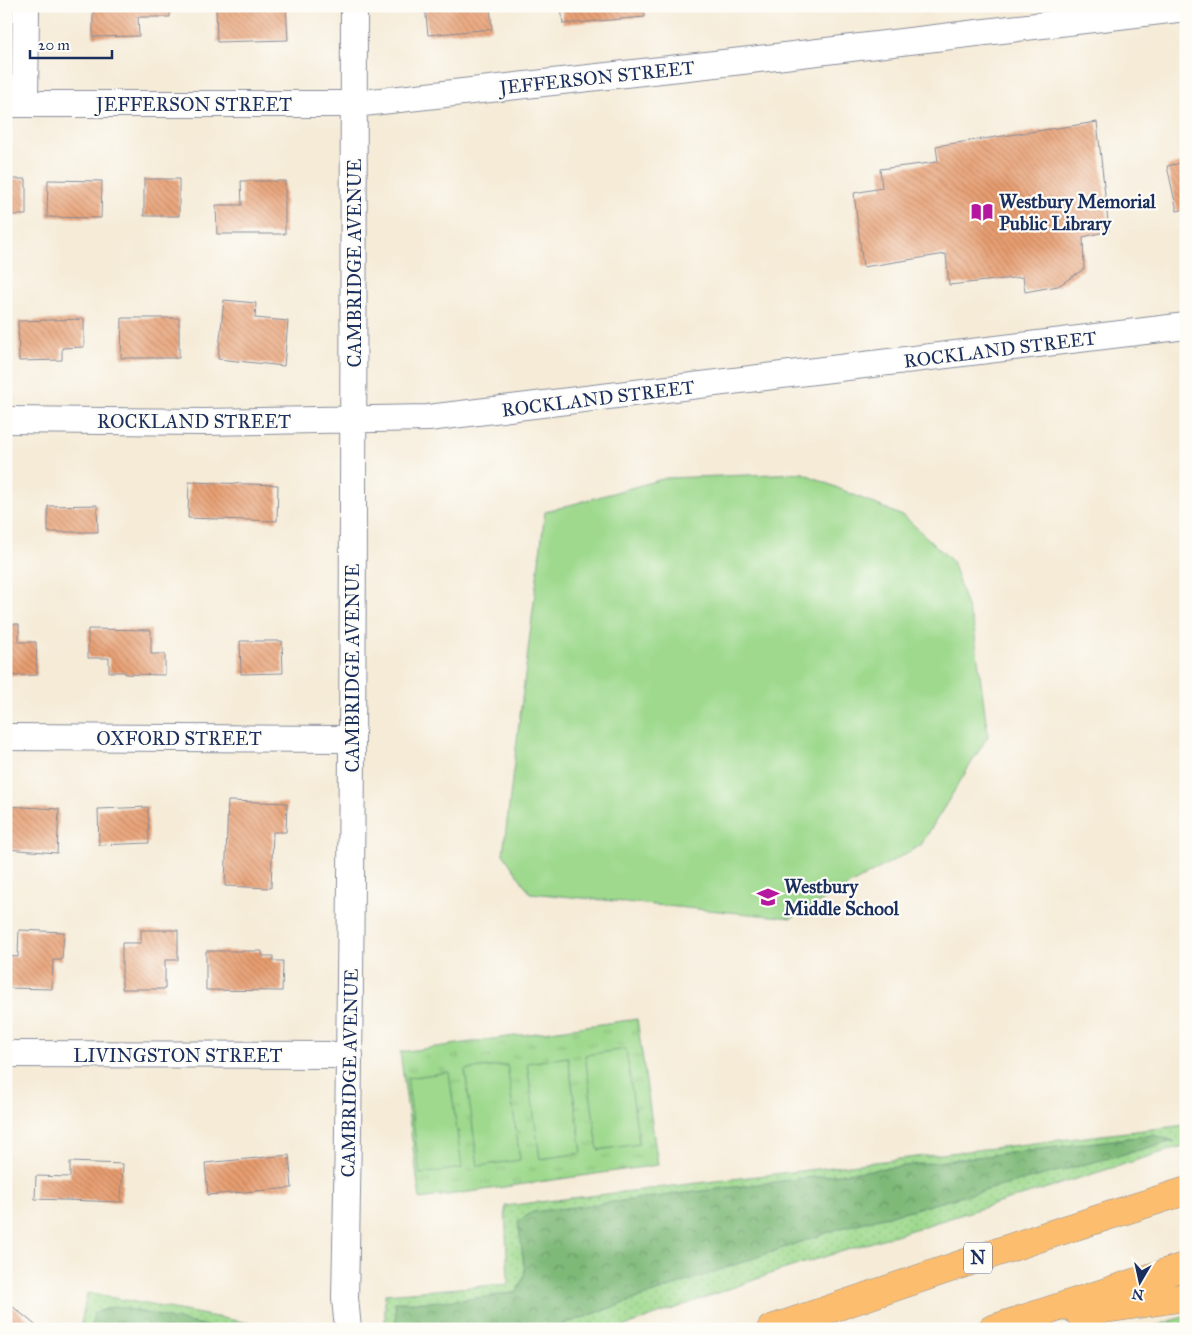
<svg xmlns="http://www.w3.org/2000/svg" width="1192" height="1335" viewBox="0 0 1192 1335" font-family="'IM FELL Great Primer',serif">
  <style>
    .grass { fill: url(#grass-dots); stroke: #5c8476 }
    .forest { fill: url(#forest-crowns); stroke: #4c746b }
    .park { fill: url(#park-tufts); stroke: #5c8476 }
    .garden { fill: #9ed98d; stroke: #5c8476 }
    .building { fill: url(#building-back-hatch) }
    .lines { fill: none; stroke-linecap: round; stroke-linejoin: round }
    .minor-casing { stroke: #888d9a; stroke-width: 28 }
    .highway-casing { stroke: #888d9a; stroke-width: 29 }
    .minor { stroke: #fff; stroke-width: 26 }
    .highway { stroke: #fcbd6e; stroke-width: 28 }
    .labels { text-anchor: middle; stroke-width: 4.5; stroke-linejoin: round; paint-order: stroke }
    .shield { fill: #fdfcf7; stroke: #5f6c8c; stroke-width: 1 }
    .shield-label { font-size: 18px; font-weight: bold; fill: #1b2f5e }
    .street-label { font-size: 19px; fill: #1b2f5e; stroke: #fdfcf7 }
    .poi-label { font-size: 19px; font-weight: bold; fill: #1b2f5e; stroke: #fdfcf7; text-anchor: start }
  </style>
  <defs>
    <pattern id="grass-dots" width="8" height="8" patternUnits="userSpaceOnUse" patternTransform="scale(1.25)"><rect width="8" height="8" fill="#9ed98d"/><path d="M2 2h.1M6 6h.1" fill="none" stroke="#88bb7c" stroke-width="1.8" stroke-linecap="round"/></pattern>
    <pattern id="forest-crowns" width="20" height="18" patternUnits="userSpaceOnUse" patternTransform="scale(1.25)"><rect width="20" height="18" fill="#7eb978"/><path d="M2 6a3 3 0 1 1 6 0M12 15a3 3 0 1 1 6 0" fill="none" stroke="#669766"/></pattern>
    <pattern id="park-tufts" width="24" height="20" patternUnits="userSpaceOnUse" patternTransform="scale(1.25)"><rect width="24" height="20" fill="#9ed98d"/><path d="M3 7l-1-3M5 7V3M7 7l1-3M15 17l-1-3M17 17v-4M19 17l1-3" fill="none" stroke="#88bb7c"/></pattern>
    <pattern id="building-back-hatch" width="6" height="6" patternUnits="userSpaceOnUse" patternTransform="scale(1.25)"><rect width="6" height="6" fill="#e89d6f"/><path d="M-1 5l2 2M0 0l6 6M5-1l2 2" fill="none" stroke="#bb805e"/></pattern>
  </defs>
  <rect width="100%" height="100%" fill="#fdfcf7"/>
  <filter id="ink" filterUnits="userSpaceOnUse"><feTurbulence type="fractalNoise" baseFrequency=".02" numOctaves="2"/><feDisplacementMap in="SourceGraphic" scale="10" xChannelSelector="R" yChannelSelector="G"/><feConvolveMatrix kernelMatrix="1 2 1 2 8 2 1 2 1" color-interpolation-filters="sRGB"/></filter>
  <filter id="wash" filterUnits="userSpaceOnUse"><feTurbulence type="fractalNoise" baseFrequency=".0096" numOctaves="4" result="noise"/><feDisplacementMap in="SourceGraphic" scale="20" xChannelSelector="R" yChannelSelector="G"/><feGaussianBlur stdDeviation="1.12" result="paint"/><feColorMatrix in="noise" values="0 0 0 0 0 0 0 0 0 0 0 0 0 0 0 0 0 1.4 0 .05"/><feComposite in="paint" operator="in"/></filter>
  <g filter="url(#wash)">
    <rect width="100%" height="100%" fill="#f5ebd7"/>
    <path class="grass" d="M1186,1125V1145L782,1270L617,1329H385V1294L508,1284L505,1206Z
      M87,1293L281,1329H80Z
      M1186,1316V1329H1146Z"/>
    <path class="forest" d="M1153,1135L1174,1141L838,1229L550,1329H396L395,1302C436,1303 476,1299 517,1292L525,1273L518,1221L533,1212Z
      M115,1306L219,1329H91L94,1313Z"/>
    <path class="park" d="M637,1019L658,1165L420,1199L400,1052Z"/>
    <path class="garden" d="M803,473L905,517L952,561L974,628L988,736L921,845L791,918L530,893L503,854L545,512L666,478Z
      M626,1049L639,1144L598,1150L585,1055Z
      M568,1057L582,1153L540,1159L527,1063Z
      M507,1065L520,1160L478,1166L465,1070Z
      M449,1072L462,1168L420,1174L407,1078Z"/>
    <g id="blocks">
      <path class="building" d="M93,6H170V17H138L139,36L93,37Z
        M216,6H286L288,40L217,42Z
        M425,6H490L492,29L428,35Z
        M561,6H644L645,17L563,24Z
        M742,6H766V7L743,11Z
        M1097,122L1109,231L1083,237L1084,269L1058,286L1025,292L1023,277L949,285L946,254L863,267L854,193L882,188L880,169L938,162L936,146Z
        M1186,162V209L1177,211L1167,166Z
        M6,179H26V215H6Z
        M144,179H179V216H144Z
        M48,180L102,181L101,218L47,217Z
        M241,181H285V234H217L216,205H242Z
        M224,300L256,303L255,318L288,321L284,366L218,359Z
        M122,318H179V358H121Z
        M84,319V347L62,348V360L19,361L18,321Z
        M189,482L278,485L277,521L188,518Z
        M97,505L98,532H48V506Z
        M6,624H19V642H36L37,675L6,676Z
        M88,629L151,630V654H165V675L125,674V672H109V658H88Z
        M240,641H282L283,673L241,674Z
        M228,801L287,803L286,832H273L271,888L225,886Z
        M6,806L59,809L57,853L6,849Z
        M148,807L149,843L99,845L98,809Z
        M19,930L64,932L62,960H53L52,989L8,988L9,956L18,957Z
        M141,930H178V960H165V989H122V943H141Z
        M206,951H262V956H273V961H283L282,991L206,990Z
        M289,1155L292,1188L208,1195L205,1163Z
        M70,1162L123,1164L121,1202L35,1199L36,1176L70,1177Z
        M6,1301L40,1329H6Z"/>
    </g>
  </g>
  <g filter="url(#ink)">
    <use href="#blocks" fill-opacity="0" stroke="#888d9a" stroke-width="1"/>
    <g class="lines">
      <g class="minor-casing">
        <path id="minor" d="M6,104H354L742,61L1186,8
          M25,104L26,6
          M6,420L203,422L428,418L1186,326
          M6,737L352,739
          M6,1054L350,1055
          M348,1329L345,1298C354,867 353,437 354,6"/>
      </g>
      <g class="highway-casing">
        <path id="highway" d="M1079,1313L1186,1297
          M771,1329L1045,1236L1186,1191
          M992,1329L1186,1266"/>
      </g>
      <use href="#minor" class="minor"/>
      <use href="#highway" class="highway"/>
    </g>
  </g>
  <defs>
    <g id="library-bare" transform="scale(1.725)"><path d="M-6-4Q-3-5.5-.7-3.5V5Q-3 3-6 4ZM6-4Q3-5.5 .7-3.5V5Q3 3 6 4Z" fill="#b5179e" stroke="#fdfcf7" stroke-width="2.5" paint-order="stroke"/></g>
    <g id="school-bare" transform="scale(1.725)"><path d="M0-5L7-2L0 1L-7-2ZM-4 1L0 2.5L4 1V4Q0 6-4 4Z" fill="#b5179e" stroke="#fdfcf7" stroke-width="2.5" paint-order="stroke"/></g>
  </defs>
  <g fill-rule="evenodd">
    <use href="#library-bare" x="982" y="212"/>
    <use href="#school-bare" x="768" y="897"/>
  </g>
  <g class="labels">
    <rect class="shield" x="964" y="1242.5" width="28" height="31" rx="4"/>
    <g class="shield-label">
      <text x="978" y="1264">N</text>
    </g>
    <g class="street-label">
      <text transform="translate(597 77) rotate(-6)" y="7">JEFFERSON STREET</text>
      <text x="194" y="111">JEFFERSON STREET</text>
      <text transform="translate(354 263) rotate(-90)" y="7">CAMBRIDGE AVENUE</text>
      <text transform="translate(1000 349) rotate(-7)" y="7">ROCKLAND STREET</text>
      <text transform="translate(598 398) rotate(-7)" y="7">ROCKLAND STREET</text>
      <text x="194" y="428">ROCKLAND STREET</text>
      <text transform="translate(352 668) rotate(-90)" y="7">CAMBRIDGE AVENUE</text>
      <text x="179" y="745">OXFORD STREET</text>
      <text x="178" y="1062">LIVINGSTON STREET</text>
      <text transform="translate(349 1073) rotate(-89)" y="7">CAMBRIDGE AVENUE</text>
    </g>
    <g class="poi-label">
      <text x="999" y="208">Westbury Memorial<tspan x="999" dy="22">Public Library</tspan></text>
      <text x="784" y="893">Westbury<tspan x="784" dy="22">Middle School</tspan></text>
    </g>
  </g>
  <rect width="1192" height="1335" fill="none" stroke="#fdfcf7" stroke-width="25"/>
  <g transform="translate(1140 1282) rotate(189)" stroke="#fdfcf7" stroke-width="4" paint-order="stroke">
  <path d="M0-4L9 19L0 12L-9 19Z" fill="#1b2f5e"/>
  <text y="-8" font-size="14" font-weight="bold" text-anchor="middle" fill="#1b2f5e">N</text>
  </g>
  <path d="M30 50v8h82v-8" fill="none" stroke="#1b2f5e" stroke-width="2.5"/>
  <text x="38" y="50" font-size="15" fill="#1b2f5e" stroke="#fdfcf7" stroke-width="4" paint-order="stroke">20 m</text>
</svg>
